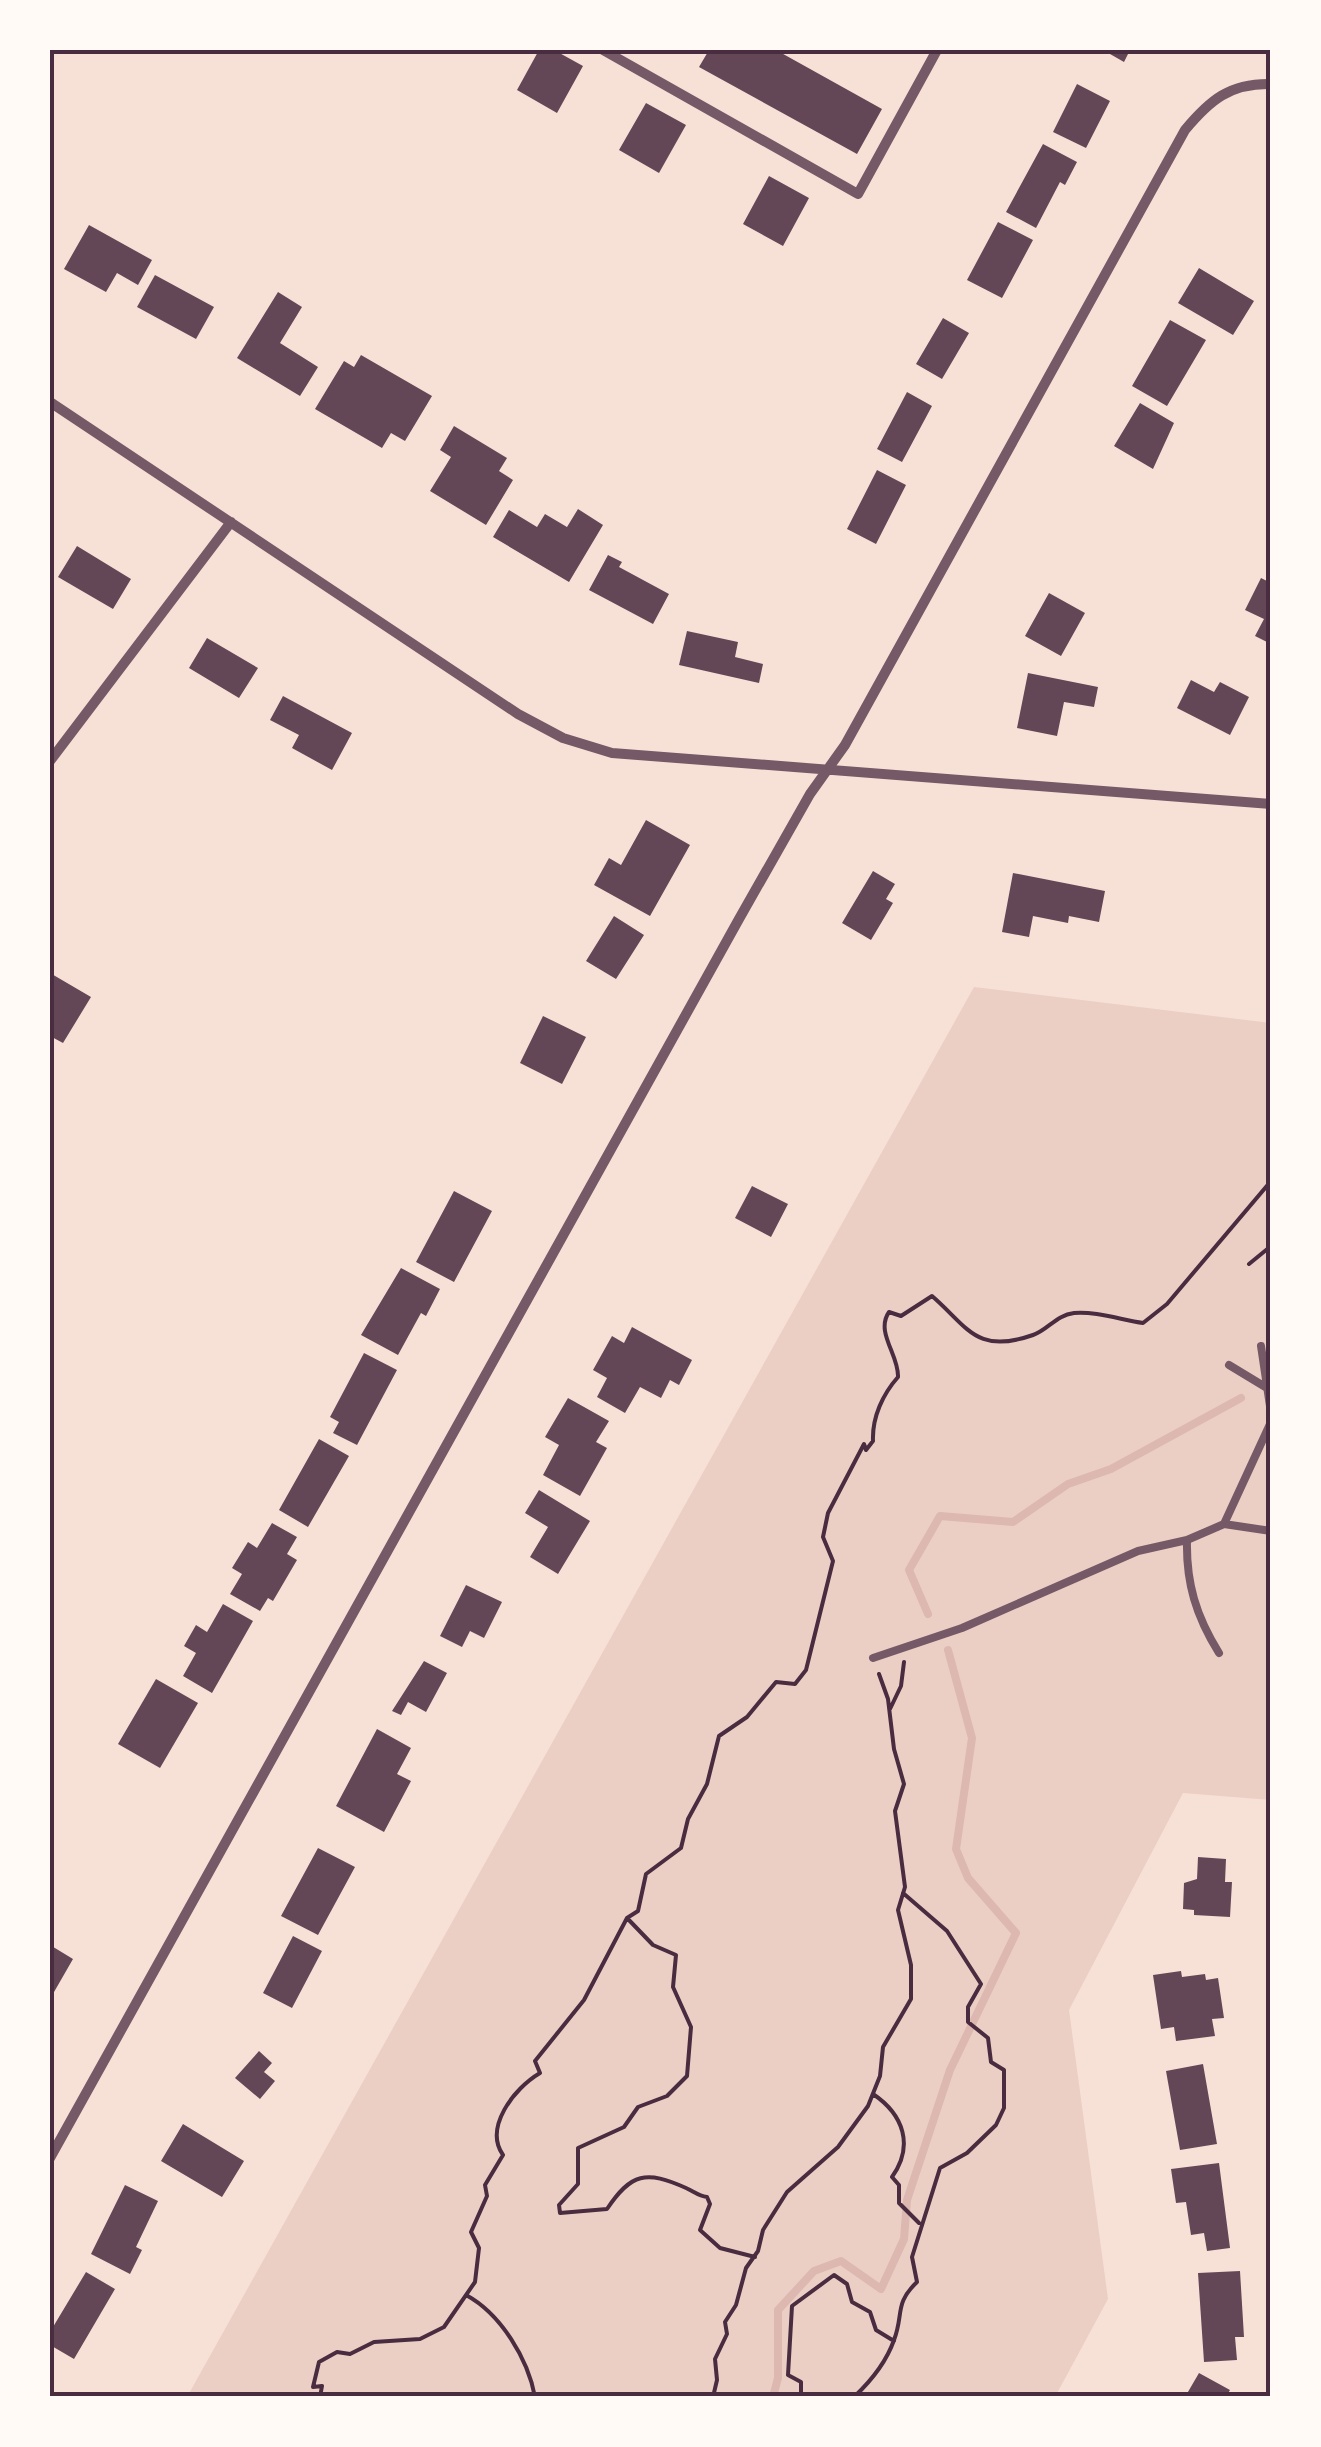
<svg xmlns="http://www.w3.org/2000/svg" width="1321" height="2447" viewBox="0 0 1321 2447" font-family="'Noto Sans',sans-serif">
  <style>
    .green { fill: #ebcfc5 }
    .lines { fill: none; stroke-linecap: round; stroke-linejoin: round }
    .stream { stroke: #dcb8b0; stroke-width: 8 }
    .building { fill: #644757 }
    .path { stroke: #4a2c40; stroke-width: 4 }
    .service { stroke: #755966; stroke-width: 8 }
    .minor { stroke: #755966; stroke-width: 10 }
    .neatline { fill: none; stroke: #4a2c40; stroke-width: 4 }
  </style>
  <rect width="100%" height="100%" fill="#f7e1d7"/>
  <path class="green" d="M974,987L1271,1023V1800L1183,1793L1069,2010L1108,2299L1055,2397H187Z"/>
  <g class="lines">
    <path class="stream" d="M928,1614L909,1570L940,1516L1013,1522L1068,1484L1111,1469L1241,1398
      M773,2397L778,2378V2310L814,2271L841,2261L881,2289L904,2239L907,2200L950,2070L1016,1933L968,1878L956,1849L972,1738L948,1650"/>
  </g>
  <path class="building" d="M539,50H554L583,66L557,113L517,90Z
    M709,50H776L882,109L857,154L699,67Z
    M1103,50H1130L1124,62Z
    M1077,84L1110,101L1086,148L1053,132Z
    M646,103L686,125L659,173L619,150Z
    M1043,144L1077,162L1065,185L1060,182L1036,228L1006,212Z
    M769,176L809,198L783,246L743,224Z
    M998,222L1033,240L1002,298L967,280Z
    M89,225L152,260L138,285L117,273L106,292L64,269Z
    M1199,268L1254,301L1233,335L1178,303Z
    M155,275L214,307L196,339L137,307Z
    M278,292L302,307L280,343L318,367L300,396L237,358Z
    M943,318L969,333L942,379L916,364Z
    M1170,320L1206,340L1167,406L1132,386Z
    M361,355L432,396L405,441L391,433L382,448L315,409L344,361L354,367Z
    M907,392L932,406L902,462L877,449Z
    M1140,403L1174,423L1153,469L1114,446Z
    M454,426L507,458L499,471L513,480L486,525L430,491L451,457L440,450Z
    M877,470L906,485L876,544L847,529Z
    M578,509L603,525L569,582L493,537L509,510L537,527L545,514L567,527Z
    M77,546L131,579L113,609L58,577Z
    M608,555L622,562L619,567L669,594L653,624L589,590Z
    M1261,578L1271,583V644L1255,636L1264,619L1245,610Z
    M1049,593L1085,613L1061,656L1025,636Z
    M687,631L738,642L735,657L763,664L759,683L679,665Z
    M207,638L258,668L239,698L189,668Z
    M1028,673L1098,687L1094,707L1064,702L1057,736L1017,728Z
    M1191,680L1214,692L1220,682L1249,697L1230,735L1177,708Z
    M283,696L352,733L332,770L292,748L299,735L270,720Z
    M646,820L690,845L650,916L594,885L609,858L621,865Z
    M873,871L895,884L886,899L893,903L871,940L842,923Z
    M1013,873L1105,891L1099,922L1069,916L1068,923L1033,916L1029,937L1002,932Z
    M614,916L644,935L616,979L586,961Z
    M50,973L91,997L63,1043L50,1036Z
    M543,1016L586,1037L562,1084L520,1063Z
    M752,1186L788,1204L771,1237L735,1218Z
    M454,1191L492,1211L454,1282L416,1262Z
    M401,1268L440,1289L426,1316L421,1313L398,1355L361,1335Z
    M632,1327L692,1360L679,1385L670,1380L661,1398L640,1387L625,1413L597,1397L607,1378L593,1370L612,1336L624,1343Z
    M364,1353L397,1370L357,1445L333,1433L339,1422L330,1417Z
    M568,1398L609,1421L596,1442L607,1448L580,1496L543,1475L559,1445L545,1437Z
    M319,1439L349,1456L308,1527L279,1510Z
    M539,1490L590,1521L558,1574L530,1557L548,1527L525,1513Z
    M272,1523L297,1537L287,1554L297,1560L273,1601L268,1598L260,1611L230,1594L242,1574L232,1568L248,1542L257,1548Z
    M466,1585L502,1602L484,1638L470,1631L462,1647L440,1636Z
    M223,1604L253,1621L212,1693L183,1676L196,1653L184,1646L196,1625L207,1632Z
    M424,1661L447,1673L426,1712L408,1702L401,1715L392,1711Z
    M156,1679L198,1703L160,1768L118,1744Z
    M377,1729L411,1748L397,1774L411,1781L384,1832L336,1806Z
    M318,1848L355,1867L318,1935L281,1916Z
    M1198,1857L1226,1859L1225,1882H1232L1230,1917L1194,1915V1910L1183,1909L1184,1883L1197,1879Z
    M293,1936L322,1951L292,2008L263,1993Z
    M50,1945L73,1959L50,1999Z
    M1181,1971L1182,1977L1205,1974L1206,1980L1218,1978L1224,2018L1212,2019L1215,2036L1176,2041L1174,2027L1161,2029L1153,1975Z
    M259,2051L272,2063L264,2072L275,2081L260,2099L235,2078Z
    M1203,2064L1217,2144L1180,2150L1166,2071Z
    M183,2124L244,2161L222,2197L161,2161Z
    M1219,2163L1230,2248L1207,2251L1204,2233L1191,2235L1186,2202L1176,2203L1171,2169Z
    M125,2185L158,2201L136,2247L142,2250L130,2274L91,2254Z
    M1240,2271L1244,2337H1235L1237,2360L1204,2362L1198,2273Z
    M86,2272L115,2289L74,2359L50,2345V2332Z
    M1199,2373L1230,2390L1226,2397H1185Z"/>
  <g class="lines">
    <path class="path" d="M1271,1197V1198
      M1249,1264L1271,1246
      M890,1709L901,1686L904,1662
      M627,1918L653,1945L676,1955L673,1987L691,2027L687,2076L667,2096L638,2107L624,2127L578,2148V2184L559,2205L560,2213L607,2209C631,2173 646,2170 686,2188C695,2192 698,2196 707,2197L710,2204L700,2230L720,2248L755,2257
      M873,2094C904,2115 914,2146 892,2177L899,2185V2203L919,2223
      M466,2295C501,2314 528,2359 535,2397
      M320,2397L322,2386L313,2387L319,2362L337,2352L350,2354L374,2342L420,2339L444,2327L475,2282L479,2248L471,2232L487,2196L485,2185L503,2155C484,2128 513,2089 540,2073L535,2061L584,2000L627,1918L638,1911L646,1874L681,1848L688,1819L707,1784L719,1736L747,1717L776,1682L795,1684L806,1670L833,1561L823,1537L828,1513L864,1444L866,1450L873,1441C872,1417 883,1394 898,1377C899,1355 875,1332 889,1312L901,1316L932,1296C968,1327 976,1355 1033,1335C1048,1330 1056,1315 1074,1313C1095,1311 1122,1320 1143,1323L1167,1304L1271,1181
      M713,2397L717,2380L715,2359L727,2334L725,2322L736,2305L746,2268L758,2251L763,2230L787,2192L838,2147L868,2106L880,2076L883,2047L911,1999V1965L898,1910L905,1887L895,1811L904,1784L894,1749L888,1699L879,1674
      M801,2397V2382L788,2375L792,2306L834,2275L847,2284L852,2302L870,2312L876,2330L894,2341
      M854,2397C871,2381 886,2363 894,2340C904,2314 894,2304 917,2282L912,2257L940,2168L967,2153L996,2125L1004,2108V2070L991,2062L988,2038L968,2022V2007L981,1984L947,1931L903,1893"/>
    <path class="service" d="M1261,1346L1271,1413
      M1229,1365L1267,1388
      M1224,1524L1271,1422
      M1187,1540C1186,1583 1196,1616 1219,1653
      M873,1658L962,1628L1138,1551L1187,1540L1224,1524L1271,1531"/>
    <path class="minor" d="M603,50L858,194L937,50
      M50,402L518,714L563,738L612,753L1271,804
      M50,761L231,522
      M50,2158L739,919L810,794L845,745L1185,130C1210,100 1230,83 1271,84"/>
  </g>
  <rect width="1321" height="2447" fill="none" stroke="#fffaf5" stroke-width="105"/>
  <rect x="52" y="52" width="1216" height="2342" class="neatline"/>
</svg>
